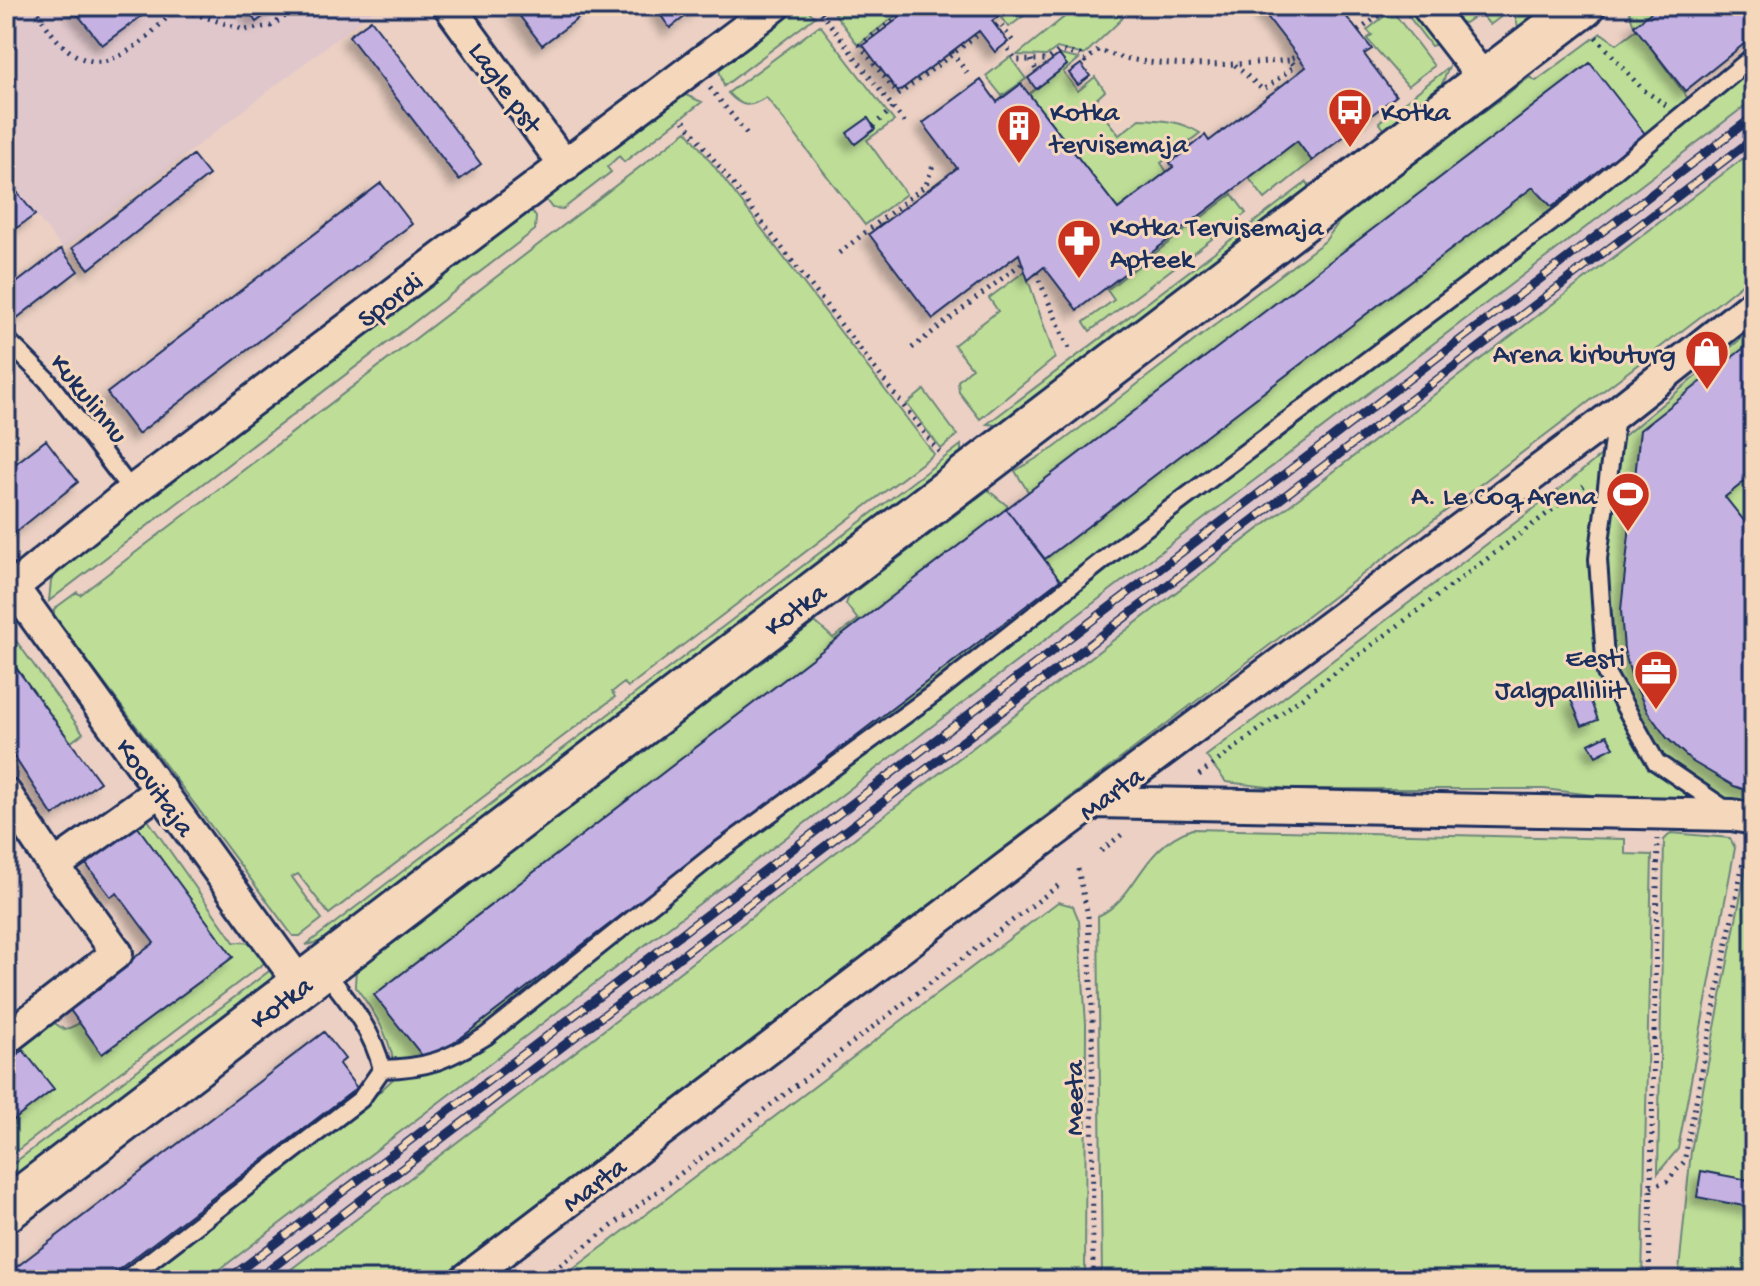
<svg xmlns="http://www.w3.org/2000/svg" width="1760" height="1286" viewBox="0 0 1760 1286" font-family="'Gochi Hand',sans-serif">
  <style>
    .built { fill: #e0c7cc }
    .green { fill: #bede97; stroke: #6c867a; stroke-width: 2 }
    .building { fill: #c5b2e2; stroke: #1b2f5e; stroke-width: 2; filter: url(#shadow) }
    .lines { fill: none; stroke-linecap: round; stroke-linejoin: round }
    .lane-casing { stroke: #1b2f5e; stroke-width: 22 }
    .street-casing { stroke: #1b2f5e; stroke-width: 36 }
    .secondary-casing { stroke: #1b2f5e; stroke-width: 48 }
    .path { stroke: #1b2f5e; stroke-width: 5; stroke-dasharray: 2 6; stroke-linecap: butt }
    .lane { stroke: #f5d8bb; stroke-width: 16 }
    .street { stroke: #f5d8bb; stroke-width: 30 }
    .secondary { stroke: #f5d8bb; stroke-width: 42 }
    .rail-casing { stroke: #1b2f5e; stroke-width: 9 }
    .rail { stroke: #f5d8bb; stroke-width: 6; stroke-dasharray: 18; stroke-linecap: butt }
    .labels { text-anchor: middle; stroke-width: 6; stroke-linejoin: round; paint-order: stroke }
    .street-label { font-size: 28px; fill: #1b2f5e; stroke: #f5d8bb }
    .poi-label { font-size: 28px; fill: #1b2f5e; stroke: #f5d8bb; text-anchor: start }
  </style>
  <defs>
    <filter id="shadow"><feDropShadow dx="-7" dy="7" stdDeviation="4" flood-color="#0004"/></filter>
  </defs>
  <rect width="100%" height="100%" fill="#ebd0c3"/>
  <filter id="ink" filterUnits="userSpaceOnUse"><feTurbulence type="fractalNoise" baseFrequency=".0125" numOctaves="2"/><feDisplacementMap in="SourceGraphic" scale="16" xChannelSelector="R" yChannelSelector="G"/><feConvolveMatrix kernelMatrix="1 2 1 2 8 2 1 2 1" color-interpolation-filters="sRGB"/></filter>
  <g filter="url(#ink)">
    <path class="built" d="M8,6H379L63,249L10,183Z
      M1754,99V150L1580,287L277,1280H206Z"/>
    <path class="green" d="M846,6H908L858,45L835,14Z
      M1017,6H1037L1009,27L1001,18Z
      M1078,6H1112L1122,19L1084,55L1057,48L1046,56L1017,55Z
      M1401,6H1412L1440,43L1431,46Z
      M1445,6H1463L1472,18L1465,23L1456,21Z
      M1474,6H1515L1490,25Z
      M1529,6H1548L1519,29L1515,17Z
      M1636,6H1659L1634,26L1629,11Z
      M804,7L815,17L724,86L719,70L726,56L791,8Z
      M1394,13L1434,66L1408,86L1367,39L1372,35L1367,30L1387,14Z
      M820,25L894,121L867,140L906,194L865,225L766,97C750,108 742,108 728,93Z
      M1637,29L1698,112L1754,69V99L206,1280H139L354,1116L395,1077C394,1042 376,1014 355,986L356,968L815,622L833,638L858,620L846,604L849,596L988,490L1010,508L1029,493L1015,471L1054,448L1325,241L1342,218L1530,77L1536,81L1601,33L1617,44Z
      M1060,55L1079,59L1063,72L1078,91L1095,77L1105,91L1093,102L1119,135L1140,119C1162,120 1181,121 1200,133L1161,163L1167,172L1118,209L1029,94L1066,66Z
      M1010,57L1026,79L1002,96L986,76Z
      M1449,67L1442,84L1384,129L1379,122Z
      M681,93L702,102L624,162L619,156L607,167L611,172L563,209L552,208L543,196Z
      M687,131L934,454L628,687L624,683L612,692L615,697L329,914L298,874L292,877L322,919L300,936H293L54,616V609L77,592L80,595Z
      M1297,141L1312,161L1265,199L1249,178Z
      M1754,150V274L1721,301L437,1280H277Z
      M1307,182L1310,187L997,425L987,424Z
      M1232,194L1246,213L1090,331L1084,322L1114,300L1107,290Z
      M529,207L536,217L535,230L49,601L51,581L63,566Z
      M1025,271L1055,358L980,419L959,392L958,381L972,368L954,345L998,311L989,298Z
      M1754,328V815L1544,789H1286L1226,782L1206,756L1565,485Z
      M924,390L957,435L941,449L907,404Z
      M961,445V452L887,513L323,941L306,945Z
      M6,637L17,642L83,733L71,742L6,654Z
      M143,813L234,942L262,943L272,957L6,1159V1126L53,1089L23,1050L6,1063V1047L47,1018L65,1030L80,1023L103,1053L233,957L137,827L86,864L79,852Z
      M1192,829L1625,839V854L1652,855L1642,1280H1102L1098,916C1138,898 1139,848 1192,829Z
      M1671,833L1730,838L1735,848L1678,1149L1658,1173L1664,840Z
      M1754,851V1280H1678L1691,1151L1749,853Z
      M1058,902L1073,906L1079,921L1086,1024L1085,1280H559Z
      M276,966L271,979L6,1183V1169Z"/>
    <path class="building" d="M71,6H142L147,12L102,45Z
      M245,6H278L256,22Z
      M512,6H578L584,14L542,45Z
      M654,6H699L670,28Z
      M915,6H1012L992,21L1008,42L995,52L979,31L898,92L863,45Z
      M1259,6H1338L1372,49L1364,54L1396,96L1312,161L1297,141L1077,310L1044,267L1028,280L1019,254L933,319L869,234L957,168L923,123L981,80L997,102L1021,84L1118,209L1173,167L1170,163L1205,135L1209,141L1306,67Z
      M1659,6H1754V36L1685,91L1634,26Z
      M371,20L481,164L459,180L349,36Z
      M1059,55L1067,65L1036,89L1028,78Z
      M1590,63L1646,135L1552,207L1533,187L1045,559L1006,509Z
      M1081,64L1090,76L1078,85L1069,73Z
      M868,118L875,129L855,144L847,133Z
      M193,155L209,175L89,269L72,248Z
      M10,183L35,215L15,229L6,218V185Z
      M381,183L412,224L138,434L107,393Z
      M61,249L78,271L8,325L6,291Z
      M1754,340V474L1725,497L1754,533V793L1734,786L1693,762L1667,738L1647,711L1632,678L1624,650L1621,610L1640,430Z
      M46,440L78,482L6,540V471Z
      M1006,509L1060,580L428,1063L374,995Z
      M6,654L100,782L53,816L6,744Z
      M1588,694L1598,720L1582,726L1571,700Z
      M1607,735L1614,747L1596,756L1589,744Z
      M137,826L233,957L102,1054L65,1003L102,982L154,943L117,893L111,897L86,864Z
      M324,1032L345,1059L339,1064L357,1088L105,1280H6V1275Z
      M23,1050L54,1089L6,1126V1063Z
      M1701,1171L1754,1181V1208L1697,1197Z"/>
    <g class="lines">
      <g class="lane-casing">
        <path id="lane" d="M6,339L47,380L132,491
          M1616,415L1598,559L1606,673L1656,762L1728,811
          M382,1069C428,1068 447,1060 486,1036L712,856L939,690L1121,546L1566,211L1754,56
          M125,1280L361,1099L382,1069C373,1030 348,1001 324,970"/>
      </g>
      <g class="street-casing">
        <path id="street" d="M449,6L565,166
          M1427,6L1486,82
          M13,587L301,985
          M6,593L132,491L775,6
          M6,794L54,866
          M1097,802L1732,815L1754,819
          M6,1039L117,953L54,866L161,790
          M465,1280L1007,867L1616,413L1754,304"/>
      </g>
      <g class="secondary-casing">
        <path id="secondary" d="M6,1210L1583,6"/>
      </g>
      <path class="path" d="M34,6C80,88 119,70 175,9
        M170,6L245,30L271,26L300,6
        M816,6L908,127
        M912,6L860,45L898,95L979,34
        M996,26L999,23L1015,44
        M1358,31L1388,9L1401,11
        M1596,37L1642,89L1666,105
        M1008,49L1016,60H1047L1059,51L1080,55L1085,61L1099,50C1147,71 1238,65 1290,60
        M952,52L970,77
        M1031,60L1037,72
        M1235,65L1263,90L1295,66L1290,60L1297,55
        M710,88L747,134
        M684,121L940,453
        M873,126L893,108
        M839,253L926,185L934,162
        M1036,273L1071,353
        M912,348L1022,263
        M1199,775L1584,486
        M1101,851L1125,832
        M1078,869L1088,916L1092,1006L1093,1280
        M1651,1187L1667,1181L1684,1162L1746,847
        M541,1280L1059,885
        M1649,1280L1658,839"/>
      <use href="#lane" class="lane"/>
      <use href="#street" class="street"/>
      <use href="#secondary" class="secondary"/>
      <g class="rail-casing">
        <path id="rail" d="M227,1280L1754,116
          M256,1280L1754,138"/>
      </g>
      <use href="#rail" class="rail"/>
    </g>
  </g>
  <defs>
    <g id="bus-pin" transform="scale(2.3)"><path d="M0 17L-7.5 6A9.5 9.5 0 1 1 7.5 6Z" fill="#c8321e" stroke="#f5d8bb"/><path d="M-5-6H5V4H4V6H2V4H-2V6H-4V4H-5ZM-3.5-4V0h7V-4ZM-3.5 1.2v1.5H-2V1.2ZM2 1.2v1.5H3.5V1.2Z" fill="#fff"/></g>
    <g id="building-pin" transform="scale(2.3)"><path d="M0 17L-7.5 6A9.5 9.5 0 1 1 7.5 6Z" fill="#c8321e" stroke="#f5d8bb"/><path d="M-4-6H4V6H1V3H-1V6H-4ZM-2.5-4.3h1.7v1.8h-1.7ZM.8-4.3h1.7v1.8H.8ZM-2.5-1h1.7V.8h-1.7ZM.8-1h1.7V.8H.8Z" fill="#fff"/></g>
    <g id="pharmacy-pin" transform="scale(2.3)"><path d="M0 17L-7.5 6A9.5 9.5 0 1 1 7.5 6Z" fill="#c8321e" stroke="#f5d8bb"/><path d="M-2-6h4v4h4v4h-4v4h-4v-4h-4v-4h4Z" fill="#fff"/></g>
    <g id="shop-pin" transform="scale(2.3)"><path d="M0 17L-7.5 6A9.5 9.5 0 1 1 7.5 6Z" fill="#c8321e" stroke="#f5d8bb"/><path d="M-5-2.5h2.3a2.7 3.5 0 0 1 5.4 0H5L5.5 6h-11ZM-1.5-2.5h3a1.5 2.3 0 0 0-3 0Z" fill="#fff"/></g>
    <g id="stadium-pin" transform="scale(2.3)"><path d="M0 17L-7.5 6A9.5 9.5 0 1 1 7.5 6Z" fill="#c8321e" stroke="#f5d8bb"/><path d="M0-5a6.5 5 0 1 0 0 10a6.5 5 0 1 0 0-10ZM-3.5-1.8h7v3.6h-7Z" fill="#fff"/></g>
    <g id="office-pin" transform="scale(2.3)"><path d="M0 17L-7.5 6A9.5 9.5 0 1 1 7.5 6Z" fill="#c8321e" stroke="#f5d8bb"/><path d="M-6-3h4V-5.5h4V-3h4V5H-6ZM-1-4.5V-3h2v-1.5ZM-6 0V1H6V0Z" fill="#fff"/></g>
  </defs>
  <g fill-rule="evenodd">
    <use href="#bus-pin" x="1350" y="110"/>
    <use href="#building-pin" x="1019" y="126"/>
    <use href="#pharmacy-pin" x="1079" y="241"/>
    <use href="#shop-pin" x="1707" y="352"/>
    <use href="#stadium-pin" x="1628" y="494"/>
    <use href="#office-pin" x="1656" y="672"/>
  </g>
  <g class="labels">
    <g class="street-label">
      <text transform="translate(507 86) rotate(54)" y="10">Lagle pst</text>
      <text transform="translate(389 298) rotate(-37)" y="10">Spordi</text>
      <text transform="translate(91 397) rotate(51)" y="10">Kukulinnu</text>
      <text transform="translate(794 608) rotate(-37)" y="10">Kotka</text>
      <text transform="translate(157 786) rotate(54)" y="10">Koovitaja</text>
      <text transform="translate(1110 792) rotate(-36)" y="10">Marta</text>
      <text transform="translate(280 1001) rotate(-37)" y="10">Kotka</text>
      <text transform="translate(1072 1098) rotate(-90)" y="10">Meeta</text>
      <text transform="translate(593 1183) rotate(-37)" y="10">Marta</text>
    </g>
    <g class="poi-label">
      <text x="1050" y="120">Kotka<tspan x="1050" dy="32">tervisemaja</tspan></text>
      <text x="1381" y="120">Kotka</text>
      <text x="1110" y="235">Kotka Tervisemaja<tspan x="1110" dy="32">Apteek</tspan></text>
      <text x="1676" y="362" text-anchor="end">Arena kirbuturg</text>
      <text x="1597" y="504" text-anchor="end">A. Le Coq Arena</text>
      <text x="1625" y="666" text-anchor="end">Eesti<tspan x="1625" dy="32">Jalgpalliliit</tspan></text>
    </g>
  </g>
  <rect width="1760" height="1286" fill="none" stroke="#f5d8bb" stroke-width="32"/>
  <rect x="16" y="16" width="1728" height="1254" fill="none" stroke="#1b2f5e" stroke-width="3" filter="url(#ink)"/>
</svg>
